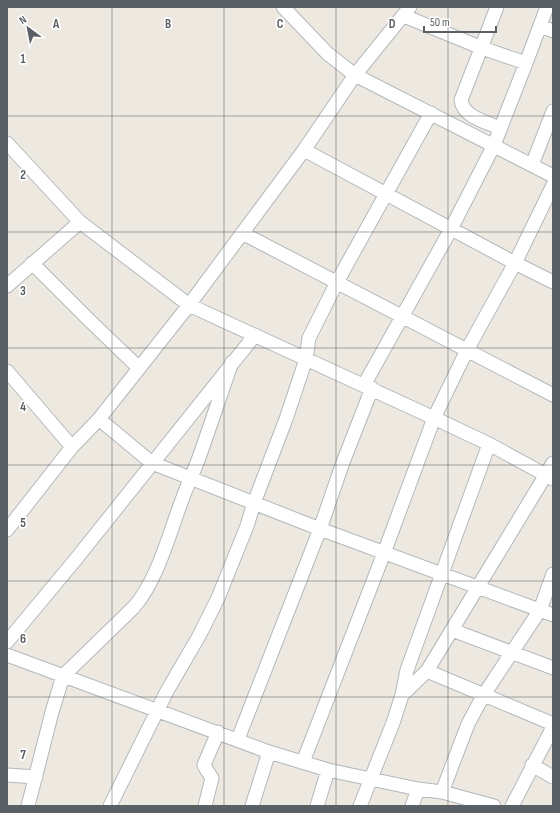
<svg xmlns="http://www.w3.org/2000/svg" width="560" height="813" viewBox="0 0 560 813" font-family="'Sofia Sans Condensed',sans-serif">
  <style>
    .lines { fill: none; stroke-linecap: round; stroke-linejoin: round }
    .minor-casing { stroke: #b3b8bc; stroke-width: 15 }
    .minor { stroke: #fff; stroke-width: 13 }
    .grid { fill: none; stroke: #595f63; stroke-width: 1; stroke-opacity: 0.55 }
    .grid-label { font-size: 13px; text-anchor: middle; font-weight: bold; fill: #595f63; stroke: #fff; stroke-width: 3.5; stroke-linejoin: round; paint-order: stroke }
  </style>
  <rect width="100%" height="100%" fill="#ede9e0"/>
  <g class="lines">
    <g class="minor-casing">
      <path id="minor" d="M283,7L328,54L355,75L553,176
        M497,7L461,100C463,117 486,122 500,128
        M540,26L553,31
        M526,63L547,7
        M7,143L80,222L189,305L434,418L489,444L553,479
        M304,150L515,263L553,282
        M532,165L553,111
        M242,233L553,395
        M32,263L89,320L139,368
        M7,286L80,222
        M7,371L72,447
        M364,385L451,229L494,145L526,63L482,48L404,16
        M99,419L152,463L320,529L553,615
        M7,530L72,447L99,419L189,305L304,150L355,75L410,7
        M452,630L553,668
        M7,642L76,559L255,335
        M7,655L269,752L328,770L418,789L442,792L494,806
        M427,671L553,724
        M402,695L427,671L553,463
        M238,739L320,529L342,465L372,388
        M303,762L384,553L434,418L467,350L515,263L553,185
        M532,765L553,777
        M7,775L36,777
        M442,792L468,724L483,696L540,610L553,574
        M28,806L52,712L63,676L133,608C157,582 169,534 182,500C186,488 192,476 197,463C209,430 220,396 232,362
        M110,806L167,691L199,636L218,598L247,526L254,503L286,419L306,359L309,338L337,282L431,113
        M205,806L212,778L206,769L204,765L218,732
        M252,806L269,752
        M317,806L328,770
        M360,806L393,723L402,695L407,670L489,444
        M412,806L418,789
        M512,806L553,727"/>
    </g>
    <use href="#minor" class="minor"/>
  </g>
  <path class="grid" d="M112,7V806M224,7V806M336,7V806M448,7V806M7,116H553M7,232H553M7,348H553M7,465H553M7,581H553M7,697H553"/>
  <g class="grid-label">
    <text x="56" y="28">A</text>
    <text x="168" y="28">B</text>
    <text x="280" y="28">C</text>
    <text x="392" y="28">D</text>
    <text x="23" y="63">1</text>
    <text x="23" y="179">2</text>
    <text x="23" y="295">3</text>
    <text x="23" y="411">4</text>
    <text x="23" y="527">5</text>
    <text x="23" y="643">6</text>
    <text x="23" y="759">7</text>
  </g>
  <rect width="560" height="813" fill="none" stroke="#595f63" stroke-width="16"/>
  <g transform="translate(28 28) rotate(328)" stroke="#ffffff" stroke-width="3" paint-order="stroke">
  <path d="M0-3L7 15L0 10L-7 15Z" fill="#595f63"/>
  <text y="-6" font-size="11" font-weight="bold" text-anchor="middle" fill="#595f63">N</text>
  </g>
  <path d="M424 26v6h72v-6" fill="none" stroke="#595f63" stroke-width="2"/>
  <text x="430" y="26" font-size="12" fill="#595f63" stroke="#ffffff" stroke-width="3" paint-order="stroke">50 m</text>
</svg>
